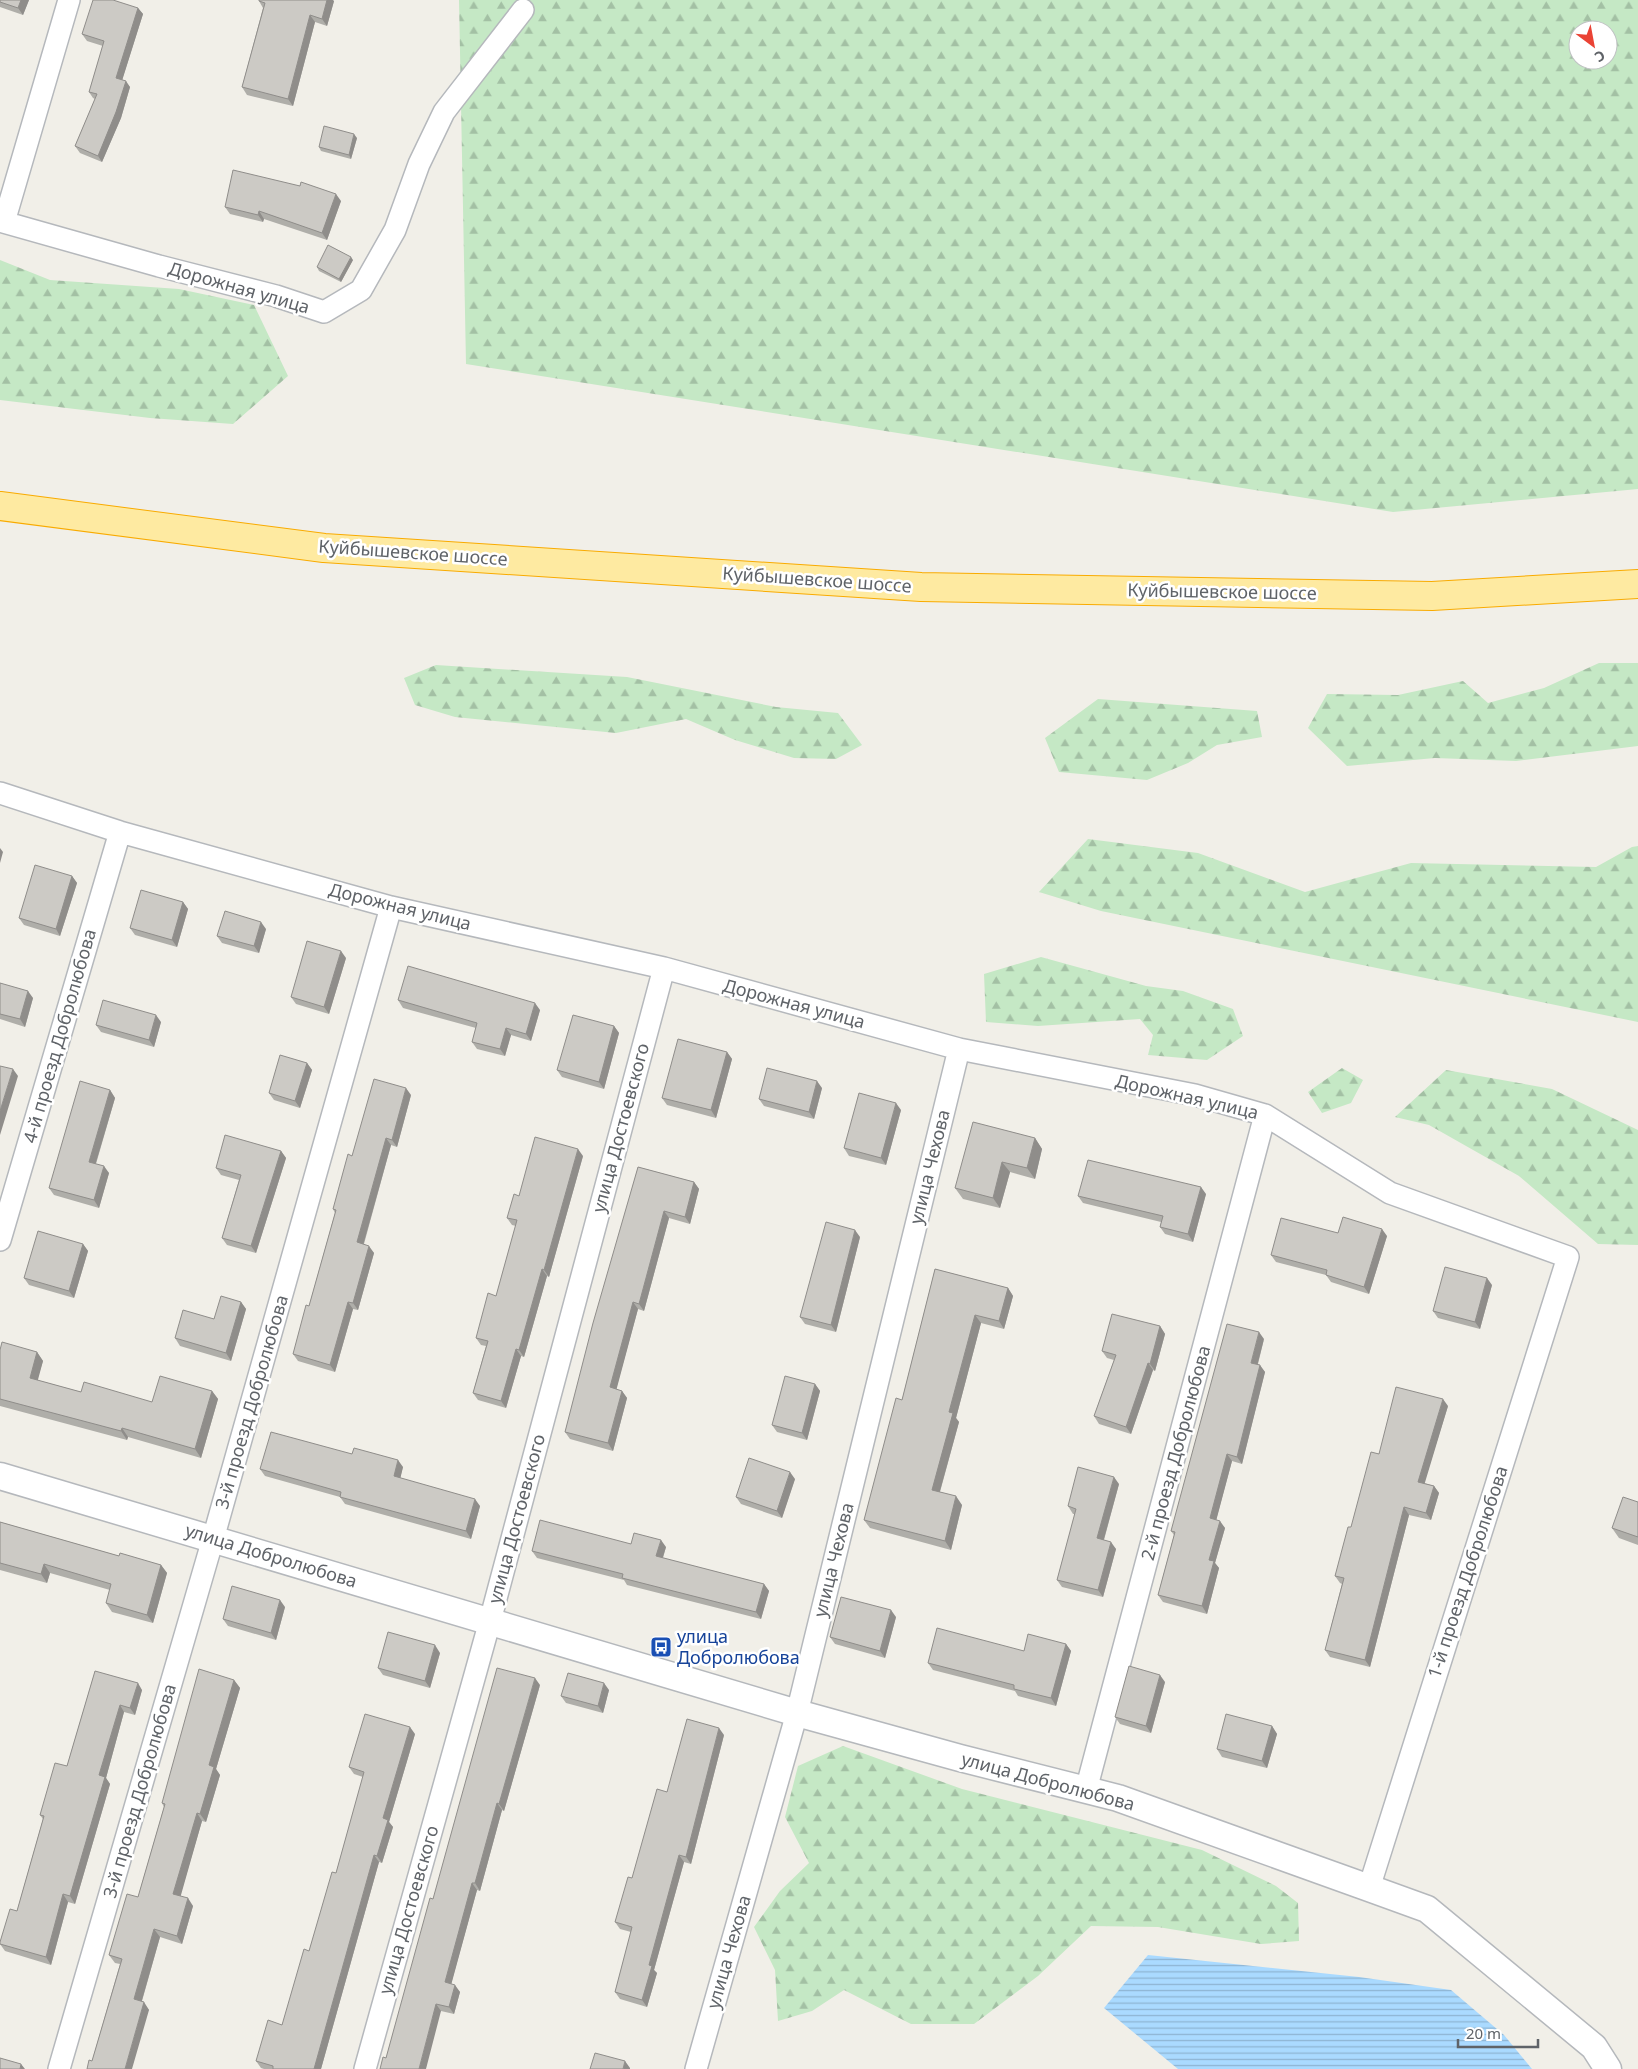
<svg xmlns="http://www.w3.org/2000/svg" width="1638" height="2069" viewBox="0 0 1638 2069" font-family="'Noto Sans',sans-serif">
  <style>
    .forest { fill: url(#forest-firs); fill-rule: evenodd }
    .water { fill: url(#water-rules) }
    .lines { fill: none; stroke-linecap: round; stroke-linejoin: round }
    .minor-casing { stroke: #b5b8bc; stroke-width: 24 }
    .tertiary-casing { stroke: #b5b8bc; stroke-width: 29 }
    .trunk-casing { stroke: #f9ab00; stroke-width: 30 }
    .minor { stroke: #fff; stroke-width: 21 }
    .tertiary { stroke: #fff; stroke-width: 26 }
    .trunk { stroke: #feeaa1; stroke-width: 28 }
    .wall { fill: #afaea9 }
    .shaded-wall { fill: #8f8d8a }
    .building { fill: #cccac5; stroke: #8f8d8a }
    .labels { text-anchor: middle; stroke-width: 5; stroke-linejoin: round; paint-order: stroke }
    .street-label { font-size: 18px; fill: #5f6368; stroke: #fff }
    .transit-label { font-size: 18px; fill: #164399; stroke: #fff; text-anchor: start }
  </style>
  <defs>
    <pattern id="forest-firs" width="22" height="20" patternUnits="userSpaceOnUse" patternTransform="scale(1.25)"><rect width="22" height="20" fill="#c5e8c5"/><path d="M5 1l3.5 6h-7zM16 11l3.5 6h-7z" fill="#a3c0a4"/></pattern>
    <pattern id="water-rules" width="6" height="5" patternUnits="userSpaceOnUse" patternTransform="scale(1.25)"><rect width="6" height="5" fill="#aadaff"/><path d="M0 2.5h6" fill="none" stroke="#8eb4d2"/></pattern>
  </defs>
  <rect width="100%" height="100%" fill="#f1efe8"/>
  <path class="forest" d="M459,0H1638V489L1393,512L466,364ZM1578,30H1608V60H1578Z
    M0,260L50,280L179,289L254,305L288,376L233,424L150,418L0,400Z
    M1599,663H1638V746L1516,761L1435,758L1347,766L1308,728L1327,694L1398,695L1463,681L1488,703L1544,688Z
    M436,665L627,677L776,707L838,713L862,745L836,759L794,758L735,740L686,719L616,733L455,717L415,705L404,678Z
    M1098,699L1257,711L1262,737L1217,745L1188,763L1147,780L1059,772L1045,738Z
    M1088,839L1198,853L1305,892L1411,863L1596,867L1632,847L1638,846V1022L1101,911L1039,892Z
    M1041,957L1146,986L1183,991L1233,1009L1243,1036L1207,1060L1148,1055L1153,1035L1140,1019L1038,1026L986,1022L984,974Z
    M1342,1068L1363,1080L1351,1103L1322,1113L1308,1092Z
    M1446,1070L1552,1089L1638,1130V1245L1598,1244L1519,1176L1429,1125L1395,1117Z
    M843,1746L962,1789L1202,1850L1276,1886L1298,1903L1299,1941L1261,1944L1158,1927L1091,1926L1038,1976L974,2024H911L844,1990L812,2011L778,2021L775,1970L754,1927L780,1891L809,1863L785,1817L798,1766Z"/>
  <path class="water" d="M1148,1955L1359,1977L1451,1990L1504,2035L1532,2069H1178L1104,2008Z"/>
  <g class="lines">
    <g class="minor-casing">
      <path id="minor" d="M0,221L159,266L276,296L324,312L361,290L395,230L419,164L444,112L523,10
        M4,222L69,0
        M0,793L120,832L391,907L664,968L959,1049L1195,1095L1265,1115L1390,1193L1568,1257L1369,1888
        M0,1240L120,832
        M1086,1790L1265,1115
        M59,2069L213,1539L391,907
        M365,2069L490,1621L664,968
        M696,2069L797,1713L959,1049"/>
    </g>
    <g class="tertiary-casing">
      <path id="tertiary" d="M0,1476L797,1713L960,1758L1118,1798L1369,1888L1427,1909L1594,2047L1608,2069"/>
    </g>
    <g class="trunk-casing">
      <path id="trunk" d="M0,506L324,548L921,587L1432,596L1638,584"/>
    </g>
    <use href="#minor" class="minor"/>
    <use href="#tertiary" class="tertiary"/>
    <use href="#trunk" class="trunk"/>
  </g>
  <path class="wall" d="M0,0H29L23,15L0,7Z
    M259,1H334L327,26L315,22L293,106L247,95L242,87L263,8Z
    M138,8L143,14L122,80L130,87L121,118L102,162L80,153L75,146L95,99L93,98L89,92L103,46L87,41L82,34Z
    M357,138L351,159L321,151L319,147Z
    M341,201L327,240L264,219L263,222L230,214L225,207Z
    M353,260L341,282L319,271L317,267Z
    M72,876L77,883L60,936L24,925L19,918Z
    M183,902L188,909L177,947L135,935L130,928Z
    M266,929L259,953L222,943L217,936Z
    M346,958L329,1014L296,1004L291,997Z
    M0,983L33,998L25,1027L0,1019Z
    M398,1000L540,1010L531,1041L511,1035L505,1056L477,1049L472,1042L476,1028L403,1008Z
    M161,1022L154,1047L101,1032L96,1025Z
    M614,1026L619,1033L604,1089L562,1077L557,1070Z
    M727,1052L732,1059L716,1118L667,1105L662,1098Z
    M307,1063L312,1070L300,1108L274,1100L269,1093Z
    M822,1088L814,1119L764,1106L759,1099Z
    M110,1090L115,1098L96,1164L109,1173L99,1208L54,1195L49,1188Z
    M411,1095L397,1147L391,1145L364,1244L374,1253L358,1310L353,1309L335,1372L298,1361L293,1354L309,1306L335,1213L333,1209Z
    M901,1110L886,1165L849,1156L844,1148Z
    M1035,1138L1042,1149L1035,1179L1010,1172L1000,1208L963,1199L955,1188Z
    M281,1151L286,1158L256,1253L227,1245L222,1238L239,1180L221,1175L216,1168Z
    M583,1156L549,1277L547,1276L524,1357L521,1356L506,1408L478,1400L473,1393L486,1346L481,1345L476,1338L496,1296L516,1226L512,1225L507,1218L519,1196Z
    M638,1167L694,1182L699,1189L690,1224L669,1218L644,1311L638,1309L616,1389L622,1391L627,1398L613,1451L570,1439L565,1432Z
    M1206,1194L1193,1242L1165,1234L1160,1227L1161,1222L1083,1203L1078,1196Z
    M1338,1233L1387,1236L1369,1294L1331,1282L1326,1275L1276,1262L1271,1255Z
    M860,1237L836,1332L805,1324L800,1317Z
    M83,1244L88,1251L74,1298L29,1285L24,1278Z
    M935,1269L1008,1288L1013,1296L1004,1329L981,1323L956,1418L959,1422L940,1492L962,1505L951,1550L870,1528L864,1520L902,1400Z
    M1492,1285L1480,1329L1438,1318L1433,1311Z
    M241,1302L246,1309L231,1361L180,1346L175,1338L214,1319Z
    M1160,1326L1165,1334L1155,1371L1153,1370L1131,1434L1099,1424L1094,1416L1114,1360L1107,1358L1102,1351Z
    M1264,1339L1258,1364L1265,1372L1242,1464L1232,1461L1216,1520L1225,1528L1215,1563L1219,1568L1207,1614L1163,1602L1158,1595L1174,1535L1171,1531Z
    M0,1350L37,1352L43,1361L37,1380L81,1392L152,1402L212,1391L218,1399L201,1458L128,1437L127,1440L0,1406Z
    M815,1384L820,1391L807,1440L777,1432L772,1425Z
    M1448,1406L1424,1483L1434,1486L1439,1493L1431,1520L1409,1515L1370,1667L1330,1657L1325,1650L1342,1584L1340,1583L1335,1576L1379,1454Z
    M352,1454L403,1467L400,1478L480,1506L471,1539L345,1504L340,1497L265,1476L260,1469Z
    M795,1479L782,1518L741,1504L736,1497Z
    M1119,1484L1104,1540L1116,1549L1103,1597L1062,1587L1057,1580L1075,1514H1073L1068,1506Z
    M1638,1502V1545L1619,1538L1612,1528Z
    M0,1522L119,1556L161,1565L167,1573L153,1623L112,1612L106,1603L110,1590L50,1573L47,1583L0,1570Z
    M631,1544L666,1547L663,1558L764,1584L769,1591L761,1619L627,1585L624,1580L537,1558L532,1551Z
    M285,1607L276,1640L228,1626L223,1619Z
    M896,1617L885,1658L835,1644L830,1637Z
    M1066,1644L1071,1651L1056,1706L1018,1696L1015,1691L933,1670L928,1663L1024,1651Z
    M440,1653L430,1688L383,1675L378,1668Z
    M95,1671L142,1690L135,1715L124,1712L106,1778L110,1784L75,1904L68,1902L51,1965L5,1951L0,1944V1942L17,1911L43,1819L40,1815L67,1766Z
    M234,1680L240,1688L216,1769L220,1775L206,1822L202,1821L180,1896L193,1906L182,1944L160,1937L142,2001L149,2010L92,2061L120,1964L115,1963L109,1955L138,1897L164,1807L162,1803Z
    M1165,1682L1151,1733L1120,1724L1115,1717Z
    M540,1685L504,1811L502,1810L480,1891L477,1890L451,1984L460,1992L454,2014L441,2011L386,2058L433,1899Z
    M609,1690L603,1713L566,1703L561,1696Z
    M1272,1726L1277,1734L1267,1768L1222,1757L1217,1749Z
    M415,1734L389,1822L393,1827L382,1863L379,1862L321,2069H264L261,2068L256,2061L282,2025L309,1951L336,1873L363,1777L354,1774L349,1767Z
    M724,1735L691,1864L684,1862L654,1970L657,1973L647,2007L620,1999L615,1992L631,1932L620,1929L615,1922L632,1878L667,1792Z"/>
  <path class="shaded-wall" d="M21,0H29L23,15L18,8Z
    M327,0H333L334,1L327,26L322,19Z
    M138,8L143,14L121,84L116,78Z
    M310,15L315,22L293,106L288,99Z
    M126,81L130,87L121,118L102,162L98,156Z
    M354,134L357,138L351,159L349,155Z
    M336,194L341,201L327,240L322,233Z
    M259,211L264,219L263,222L258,215Z
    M351,257L353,260L341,282L339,279Z
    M0,848L3,852L0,863Z
    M72,876L77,883L60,936L56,929Z
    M183,902L188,909L177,947L172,940Z
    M261,922L266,929L259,953L254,946Z
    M341,951L346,958L329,1014L324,1007Z
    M28,991L33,998L25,1027L20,1019Z
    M535,1003L540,1010L531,1041L526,1034Z
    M156,1015L161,1022L154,1047L149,1040Z
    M614,1026L619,1033L604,1089L599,1082Z
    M506,1028L511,1035L505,1056L500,1049Z
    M727,1052L732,1059L716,1118L711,1110Z
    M307,1063L312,1070L300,1108L295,1101Z
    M13,1069L18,1076L0,1135V1111Z
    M817,1081L822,1088L814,1119L809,1112Z
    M406,1088L411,1095L397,1147L392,1140Z
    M110,1090L115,1098L94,1169L89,1162Z
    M896,1103L901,1110L886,1165L881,1158Z
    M386,1138L391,1145L362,1249L357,1242Z
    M1035,1138L1042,1149L1035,1179L1027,1168Z
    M578,1149L583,1156L549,1277L544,1270Z
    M281,1151L286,1158L256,1253L251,1246Z
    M1002,1162L1010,1172L1000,1208L993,1198Z
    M104,1166L109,1173L99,1208L94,1200Z
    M694,1182L699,1189L690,1224L685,1217Z
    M1201,1187L1206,1194L1193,1242L1188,1234Z
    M664,1211L669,1218L644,1311L639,1304Z
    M1382,1229L1387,1236L1369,1294L1364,1287Z
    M855,1230L860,1237L836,1332L831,1325Z
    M83,1244L88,1251L74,1298L69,1291Z
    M369,1246L374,1253L358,1310L353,1303Z
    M542,1269L547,1276L524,1357L519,1350Z
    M1487,1278L1492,1285L1480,1329L1475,1322Z
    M1008,1288L1013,1296L1004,1329L999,1321Z
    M241,1302L246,1309L231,1361L226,1353Z
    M348,1302L353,1309L335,1372L330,1365Z
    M633,1302L638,1309L615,1395L610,1387Z
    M975,1315L981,1323L956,1418L959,1422L938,1498L932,1490L949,1412Z
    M1160,1326L1165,1334L1155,1371L1150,1364Z
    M1259,1332L1264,1339L1256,1370L1251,1363Z
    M516,1349L521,1356L506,1408L501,1401Z
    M37,1352L43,1361L36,1387L30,1378Z
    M1148,1363L1153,1370L1131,1434L1126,1427Z
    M1260,1365L1265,1372L1242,1464L1237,1457Z
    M815,1384L820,1391L807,1440L802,1433Z
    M212,1391L218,1399L201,1458L195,1449Z
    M622,1391L627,1398L613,1451L608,1443Z
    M1443,1399L1448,1406L1423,1489L1418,1482Z
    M122,1428L128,1437L127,1440L121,1431Z
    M1227,1454L1232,1461L1215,1525L1210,1518Z
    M398,1460L403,1467L399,1484L394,1476Z
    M790,1472L795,1479L782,1518L777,1511Z
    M1114,1477L1119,1484L1102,1546L1097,1538Z
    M1434,1486L1439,1493L1431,1520L1426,1513Z
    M956,1496L962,1505L951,1550L945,1541Z
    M475,1499L480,1506L471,1539L466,1531Z
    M1404,1507L1409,1515L1370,1667L1365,1660Z
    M1220,1521L1225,1528L1215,1563L1219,1568L1207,1614L1202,1606L1209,1560Z
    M661,1540L666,1547L661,1563L656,1556Z
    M1111,1542L1116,1549L1103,1597L1098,1590Z
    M44,1564L50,1573L47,1583L41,1574Z
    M161,1565L167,1573L153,1623L147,1615Z
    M764,1584L769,1591L761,1619L756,1612Z
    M280,1600L285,1607L276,1640L271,1633Z
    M891,1610L896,1617L885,1658L880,1651Z
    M1066,1644L1071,1651L1056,1706L1051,1698Z
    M435,1645L440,1653L430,1688L425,1681Z
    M1160,1675L1165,1682L1151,1733L1146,1726Z
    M535,1678L540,1685L504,1811L499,1804Z
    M234,1680L240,1688L216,1769L220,1775L206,1822L200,1814L209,1765Z
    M138,1683L142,1690L135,1715L130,1708Z
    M604,1683L609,1690L603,1713L598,1706Z
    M120,1705L124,1712L106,1778L110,1784L75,1904L70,1896L99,1775Z
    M1272,1726L1277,1734L1267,1768L1262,1761Z
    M410,1727L415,1734L389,1822L393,1827L382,1863L377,1856L383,1818Z
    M719,1728L724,1735L691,1864L686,1857Z
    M497,1803L502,1810L480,1891L475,1883Z
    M197,1813L202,1821L179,1902L173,1894Z
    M374,1855L379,1862L321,2069H314Z
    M679,1855L684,1862L654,1970L657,1973L647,2007L642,2000L649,1965Z
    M472,1883L477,1890L450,1989L445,1982Z
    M63,1894L68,1902L51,1965L46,1957Z
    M188,1898L193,1906L182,1944L177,1936Z
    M154,1929L160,1937L140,2007L134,1999Z
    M455,1985L460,1992L454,2014L449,2007Z
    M144,2002L149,2010L132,2069H125Z
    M436,2004L441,2011L426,2069H419Z
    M625,2061L630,2068V2069H623Z
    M21,2064L25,2069H20Z"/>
  <path class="building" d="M0,0H21L18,8L0,2Z
    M93,0H113L138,8L116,78L126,81L116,112L98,156L75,146L97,94L89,92L104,41L82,34Z
    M259,0H327L322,19L310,15L288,99L242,87L265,3L259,1Z
    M324,126L354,134L349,155L319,147Z
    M233,170L300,186L301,182L336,194L322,233L259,211L258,215L225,207Z
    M328,245L351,257L339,279L317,267Z
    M35,865L72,876L56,929L19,918Z
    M141,890L183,902L172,940L130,928Z
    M225,911L261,922L254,946L217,936Z
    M307,941L341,951L324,1007L291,997Z
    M408,966L535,1003L526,1034L506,1028L500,1049L472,1042L477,1023L398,1000Z
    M0,983L28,991L20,1019L0,1014Z
    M103,1000L156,1015L149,1040L96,1025Z
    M573,1015L614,1026L599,1082L557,1070Z
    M678,1039L727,1052L711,1110L662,1098Z
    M280,1055L307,1063L295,1101L269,1093Z
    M0,1066L13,1069L0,1111Z
    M767,1068L817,1081L809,1112L759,1099Z
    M374,1079L406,1088L392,1140L386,1138L357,1242L369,1246L353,1303L348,1302L330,1365L293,1354L306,1305L309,1306L336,1210L333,1209L348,1154L352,1156Z
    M80,1081L110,1090L89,1162L104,1166L94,1200L49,1188Z
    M859,1093L896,1103L881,1158L844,1148Z
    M973,1122L1035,1138L1027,1168L1002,1162L993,1198L955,1188Z
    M225,1135L281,1151L251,1246L222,1238L241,1175L216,1168Z
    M535,1137L578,1149L544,1270L542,1269L519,1350L516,1349L501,1401L473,1393L488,1341L476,1338L488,1293L496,1296L517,1220L507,1218L514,1194L519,1196Z
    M1088,1160L1201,1187L1188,1234L1160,1227L1163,1216L1078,1196Z
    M638,1167L694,1182L685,1217L664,1211L639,1304L633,1302L610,1387L622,1391L608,1443L565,1432L593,1323Z
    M1343,1217L1382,1229L1364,1287L1326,1275L1327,1270L1271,1255L1281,1218L1338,1233Z
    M826,1222L855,1230L831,1325L800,1317Z
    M38,1231L83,1244L69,1291L24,1278Z
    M1445,1267L1487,1278L1475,1322L1433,1311Z
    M935,1269L1008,1288L999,1321L975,1315L949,1412L953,1413L932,1490L956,1496L945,1541L864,1520L896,1398L902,1400Z
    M221,1296L241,1302L226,1353L175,1338L183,1310L214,1319Z
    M1112,1314L1160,1326L1150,1364L1148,1363L1126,1427L1094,1416L1116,1355L1102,1351Z
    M1227,1324L1259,1332L1251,1363L1260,1365L1237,1457L1227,1454L1210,1518L1220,1521L1209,1560L1214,1561L1202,1606L1158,1595L1175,1532L1171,1531Z
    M2,1342L37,1352L30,1378L81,1392L84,1382L152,1402L160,1376L212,1391L195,1449L122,1428L121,1431L0,1399V1350Z
    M785,1376L815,1384L802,1433L772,1425Z
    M1396,1387L1443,1399L1418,1482L1434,1486L1426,1513L1404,1507L1365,1660L1325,1650L1344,1578L1335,1576L1348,1527H1351L1371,1452L1379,1454Z
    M271,1432L352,1454L354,1448L398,1460L394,1476L475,1499L466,1531L340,1497L341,1492L260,1469Z
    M749,1458L790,1472L777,1511L736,1497Z
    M1078,1467L1114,1477L1097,1538L1111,1542L1098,1590L1057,1580L1076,1509L1068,1506Z
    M1623,1497L1638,1502V1537L1612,1528Z
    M540,1520L631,1544L634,1533L661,1540L656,1556L764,1584L756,1612L622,1578L623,1574L532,1551Z
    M0,1522L119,1556L120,1553L161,1565L147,1615L106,1603L111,1584L44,1564L41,1574L0,1563Z
    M232,1586L280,1600L271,1633L223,1619Z
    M841,1597L891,1610L880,1651L830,1637Z
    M937,1628L1024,1651L1028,1634L1066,1644L1051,1698L1014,1689V1685L928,1663Z
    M388,1632L435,1645L425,1681L378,1668Z
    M1129,1666L1160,1675L1146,1726L1115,1717Z
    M497,1668L535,1678L499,1804L497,1803L475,1883H472L445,1982L455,1985L449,2007L436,2004L419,2069H380L383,2057L386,2058L430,1898L433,1899Z
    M199,1669L234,1680L209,1765L214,1767L200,1814L197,1813L173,1894L188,1898L177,1936L154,1929L134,1999L144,2002L125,2069H87L89,2060L92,2061L122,1959L109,1955L127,1894L138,1897L165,1804L162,1803Z
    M95,1671L138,1683L130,1708L120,1705L99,1775L105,1777L70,1896L63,1894L46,1957L0,1944V1942L10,1909L17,1911L44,1816L40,1815L55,1763L67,1766Z
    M568,1673L604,1683L598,1706L561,1696Z
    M365,1714L410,1727L383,1818L388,1820L377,1856L374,1855L314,2069H273V2066L256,2061L268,2020L282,2025L304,1949L309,1951L332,1872L336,1873L364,1772L349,1767Z
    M1226,1714L1272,1726L1262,1761L1217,1749Z
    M687,1719L719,1728L686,1857L679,1855L649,1965L652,1966L642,2000L615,1992L632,1927L615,1922L628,1877L632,1878L657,1789L667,1792Z
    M595,2053L625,2061L623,2069H590Z
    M0,2058L21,2064L20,2069H0Z"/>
  <defs>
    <g id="bus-square" transform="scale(1.125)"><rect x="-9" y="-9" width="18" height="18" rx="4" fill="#1a4fb4" stroke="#fff"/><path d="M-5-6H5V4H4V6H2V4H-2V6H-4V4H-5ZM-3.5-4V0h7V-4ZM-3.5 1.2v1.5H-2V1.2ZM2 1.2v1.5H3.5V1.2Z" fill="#fff"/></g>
  </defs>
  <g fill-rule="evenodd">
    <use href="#bus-square" x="661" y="1647"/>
  </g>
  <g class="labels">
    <g class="street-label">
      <text transform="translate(239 288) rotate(16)" y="6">Дорожная улица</text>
      <text transform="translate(413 553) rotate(4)" y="6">Куйбышевское шоссе</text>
      <text transform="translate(817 580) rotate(4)" y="6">Куйбышевское шоссе</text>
      <text transform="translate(1222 592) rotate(1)" y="6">Куйбышевское шоссе</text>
      <text transform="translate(400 907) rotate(14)" y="6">Дорожная улица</text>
      <text transform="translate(794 1004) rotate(15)" y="6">Дорожная улица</text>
      <text transform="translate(60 1036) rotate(-74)" y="6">4-й проезд Добролюбова</text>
      <text transform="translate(1187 1097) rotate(13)" y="6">Дорожная улица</text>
      <text transform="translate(621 1128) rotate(-75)" y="6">улица Достоевского</text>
      <text transform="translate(930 1167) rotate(-76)" y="6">улица Чехова</text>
      <text transform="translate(252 1402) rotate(-74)" y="6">3-й проезд Добролюбова</text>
      <text transform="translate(1176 1453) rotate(-75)" y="6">2-й проезд Добролюбова</text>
      <text transform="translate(517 1519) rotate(-75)" y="6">улица Достоевского</text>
      <text transform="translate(271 1556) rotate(17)" y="6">улица Добролюбова</text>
      <text transform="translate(834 1560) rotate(-76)" y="6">улица Чехова</text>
      <text transform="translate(1468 1572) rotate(-72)" y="6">1-й проезд Добролюбова</text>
      <text transform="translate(1048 1782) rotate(15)" y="6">улица Добролюбова</text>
      <text transform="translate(140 1791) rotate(-74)" y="6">3-й проезд Добролюбова</text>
      <text transform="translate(409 1910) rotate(-74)" y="6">улица Достоевского</text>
      <text transform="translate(729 1952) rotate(-74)" y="6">улица Чехова</text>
    </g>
    <g class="transit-label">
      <text x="677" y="1643">улица<tspan x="677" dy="21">Добролюбова</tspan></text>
    </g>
  </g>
  <g transform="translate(1593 45) rotate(148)"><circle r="24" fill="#ffffff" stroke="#bfc1c3"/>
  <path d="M0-4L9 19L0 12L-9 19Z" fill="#ea4335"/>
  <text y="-8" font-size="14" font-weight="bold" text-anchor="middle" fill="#5f6368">С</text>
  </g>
  <path d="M1458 2039v8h80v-8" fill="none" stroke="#5f6368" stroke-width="2.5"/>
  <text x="1466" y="2039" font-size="15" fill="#5f6368" stroke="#ffffff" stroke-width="4" paint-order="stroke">20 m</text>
</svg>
